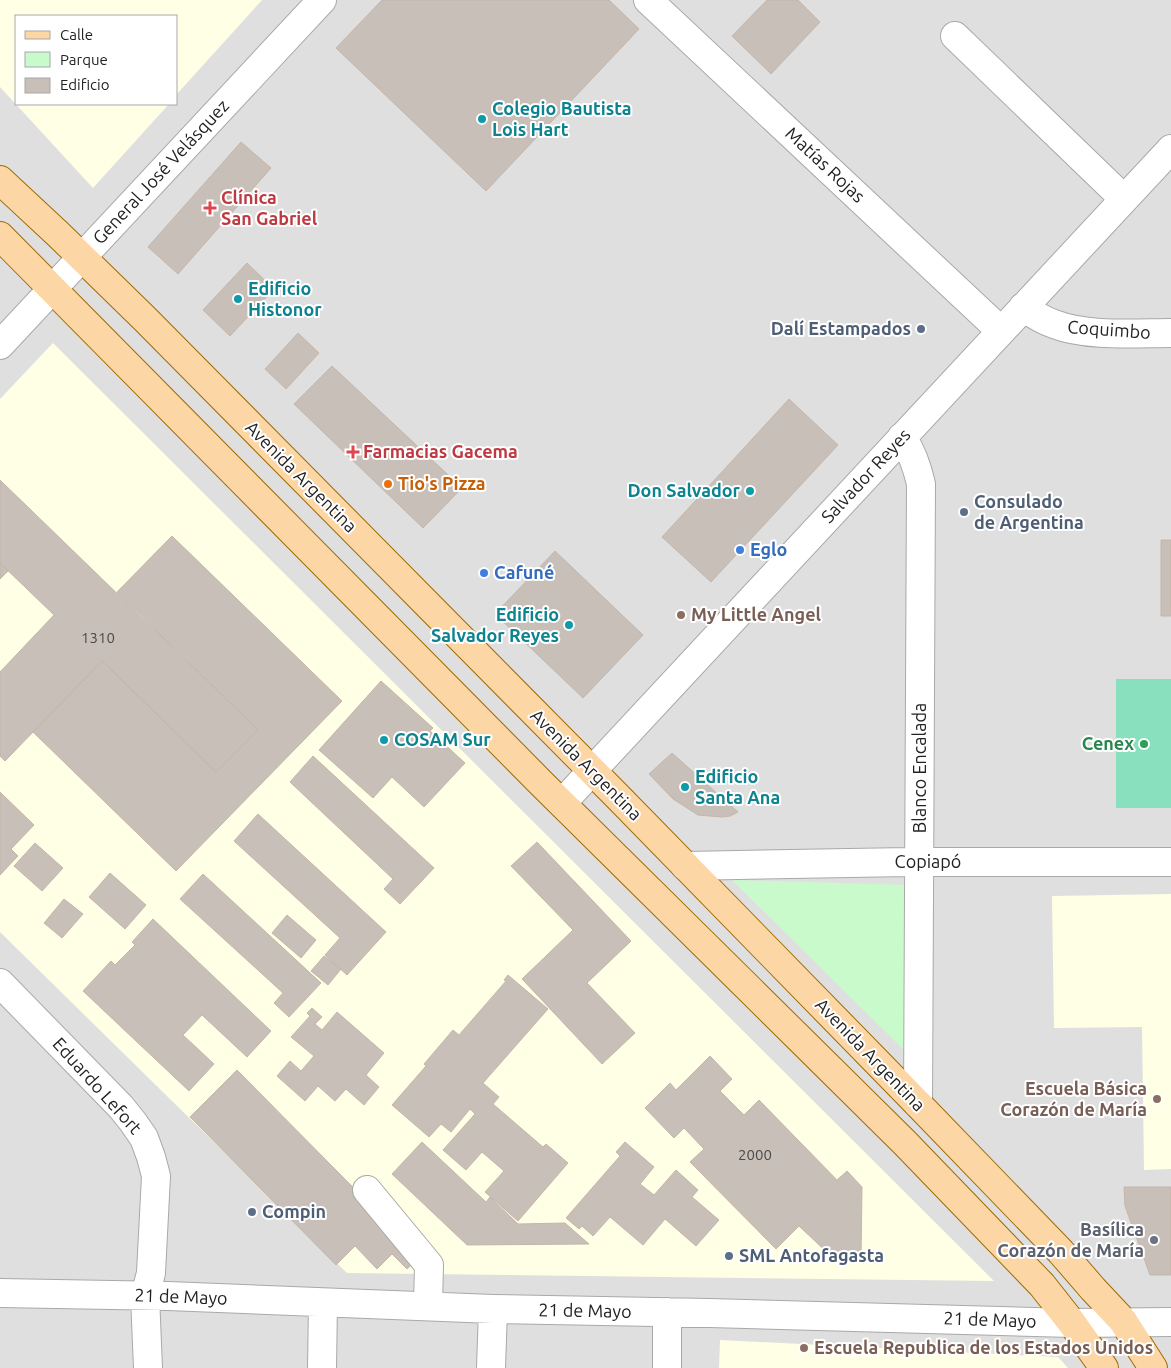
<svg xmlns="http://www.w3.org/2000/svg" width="1171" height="1368" viewBox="0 0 1171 1368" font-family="Ubuntu,sans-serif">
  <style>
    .residential { fill: #e0dfdf; fill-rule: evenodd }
    .education { fill: #ffffe5 }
    .park { fill: #c8facc }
    .pitch { fill: #88e0be }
    .building { fill: #c7bfb8; stroke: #c4b6ab }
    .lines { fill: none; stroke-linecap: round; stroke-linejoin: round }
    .minor-casing { stroke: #a9a9a9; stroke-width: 30 }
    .major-casing { stroke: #a06b00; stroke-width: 30 }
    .minor { stroke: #fff; stroke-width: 28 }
    .major { stroke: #fcd6a4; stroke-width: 28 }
    .culture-dot { fill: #0f9aa8; stroke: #fff; stroke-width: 2 }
    .health-dot { fill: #e0444e; stroke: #fff; stroke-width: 2 }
    .service-dot { fill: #5c6f8a; stroke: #fff; stroke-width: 2 }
    .food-dot { fill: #e8710a; stroke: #fff; stroke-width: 2 }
    .shop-dot { fill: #3f7fe0; stroke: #fff; stroke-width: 2 }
    .education-dot { fill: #8d6e63; stroke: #fff; stroke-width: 2 }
    .leisure-dot { fill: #2e9e5b; stroke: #fff; stroke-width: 2 }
    .worship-dot { fill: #6b7280; stroke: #fff; stroke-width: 2 }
    .labels { text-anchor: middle; stroke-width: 4; stroke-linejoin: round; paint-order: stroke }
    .number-label { font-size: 15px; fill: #4b4948 }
    .culture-label { font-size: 18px; font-weight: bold; fill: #0d838f; stroke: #fff; text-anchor: start }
    .street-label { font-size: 18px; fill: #222; stroke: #fff }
    .health-label { font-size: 18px; font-weight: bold; fill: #be3a42; stroke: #fff; text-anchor: start }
    .service-label { font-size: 18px; font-weight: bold; fill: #4e5e75; stroke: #fff; text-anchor: start }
    .food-label { font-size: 18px; font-weight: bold; fill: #c56008; stroke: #fff; text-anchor: start }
    .shop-label { font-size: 18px; font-weight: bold; fill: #366cbe; stroke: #fff; text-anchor: start }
    .education-label { font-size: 18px; font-weight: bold; fill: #785e54; stroke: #fff; text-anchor: start }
    .leisure-label { font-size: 18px; font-weight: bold; fill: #27864d; stroke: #fff; text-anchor: end }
    .worship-label { font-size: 18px; font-weight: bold; fill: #5b616d; stroke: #fff; text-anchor: end }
  </style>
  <rect width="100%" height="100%" fill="#f2efe9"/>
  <path class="residential" d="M0,0H1171V1368H0ZM16,16H176V104H16Z"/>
  <path class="education" d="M0,0H262L176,95V16H16V104H169L93,188L0,87Z
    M53,343L994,1281L347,1273L0,932V399Z
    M1171,894V1169L1144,1170L1142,1027L1054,1028L1052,896Z
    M720,1340L1058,1357L1068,1368H719Z"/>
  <path class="park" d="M732,880L909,885L905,1051Z"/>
  <path class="pitch" d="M1116,679H1171V808H1116Z"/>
  <path class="building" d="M382,0H609L639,29L486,191L336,48Z
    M767,0H798L820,22L771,74L732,36Z
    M241,142L271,168L178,274L148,247Z
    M247,263L274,289L230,336L203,310Z
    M298,333L319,353L286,389L265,369Z
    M332,366L462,488L423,528L294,404Z
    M789,399L838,445L711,582L662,537Z
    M0,480L258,730L216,772L102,661L5,761L0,756V672L54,615L0,563Z
    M172,536L342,701L176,871L33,732L102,661L216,772L258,730L117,592Z
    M1161,540H1171V616H1161Z
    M555,551L643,635L583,698L495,614Z
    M0,563L8,571L0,579Z
    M381,681L433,728L430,731L465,763L424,807L392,777L373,798L319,750Z
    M672,753L738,812L730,816L722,817L698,815L673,799L649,774Z
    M313,756L434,868L400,904L384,889L393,879L290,782Z
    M0,792L34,825L11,849L18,856L0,875Z
    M258,814L386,932L347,975L325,955L340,938L234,841Z
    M537,842L631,941L587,983L635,1033L602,1064L522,979L573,930L511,866Z
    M35,843L63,868L42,891L14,866Z
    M110,873L146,905L125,929L89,897Z
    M203,874L321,983L289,1017L274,1003L283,993L180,899Z
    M64,899L83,914L62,938L44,923Z
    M287,915L316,940L301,958L272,933Z
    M153,919L271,1031L247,1057L202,1015L183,1035L214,1064L189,1091L83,991L111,961L115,965L135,945L132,942Z
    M324,956L341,969L328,985L311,971Z
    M508,975L548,1009L483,1083L499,1097L493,1104L543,1147L546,1144L568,1163L518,1221L485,1192L504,1171L482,1152L466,1170L443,1150L475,1114L470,1109L451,1132L441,1124L429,1137L392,1105L426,1066L424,1064L453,1030L459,1035L506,981L504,980Z
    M312,1008L322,1017L315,1024L322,1030L337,1012L384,1053L366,1075L379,1087L364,1105L346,1089L335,1101L318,1086L305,1101L277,1076L290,1061L301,1071L314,1056L291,1037L310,1016L307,1013Z
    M710,1056L732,1079L720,1091L744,1115L759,1100L837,1180L847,1171L862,1187L861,1258L834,1259L799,1226L776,1249L690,1162L704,1149L684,1128L674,1138L645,1108L670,1083L676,1090Z
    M237,1070L421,1256L407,1269L392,1254L377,1269L355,1246L336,1265L190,1117Z
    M422,1142L486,1202L490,1197L518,1224L565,1223L589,1244L467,1245L392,1174Z
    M625,1142L654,1167L640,1184L654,1195L676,1170L698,1190L692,1197L719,1220L696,1246L665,1219L643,1245L610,1217L593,1236L582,1226L579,1229L566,1218L620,1156L616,1152Z
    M1124,1187H1171V1275H1150L1125,1206Z"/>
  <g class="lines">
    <g class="minor-casing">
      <path id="minor" d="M648,0L1001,331
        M955,36L1124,199
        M1023,307C1033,314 1042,320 1054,324C1087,337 1135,333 1171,333
        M0,345L322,0
        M902,437C912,452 917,466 921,484L918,1104
        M562,803L1171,149
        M685,866L908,862H1171
        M0,983L121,1107L133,1122L144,1138L151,1157L156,1176L151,1273L145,1296L148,1368
        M367,1190L429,1265L428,1305
        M0,1293L168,1296L493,1309L709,1313L1072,1323L1171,1322
        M667,1312V1368
        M322,1368L323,1303
        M491,1368L493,1309"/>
    </g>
    <g class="major-casing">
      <path id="major" d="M0,180L59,235L145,319L619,798L918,1104L1061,1252L1093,1289L1123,1321L1153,1368
        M0,236L540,782L905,1143L1042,1285L1072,1323L1104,1368"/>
    </g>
    <use href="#minor" class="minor"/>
    <use href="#major" class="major"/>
  </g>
  <g class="culture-dot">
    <circle cx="482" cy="119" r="5"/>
    <circle cx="238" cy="299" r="5"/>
    <circle cx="750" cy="491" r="5"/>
    <circle cx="569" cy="625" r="5"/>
    <circle cx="384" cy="740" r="5"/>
    <circle cx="685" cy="787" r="5"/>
  </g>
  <g class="health-dot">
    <path d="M207.5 200.5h5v5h5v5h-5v5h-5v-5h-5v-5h5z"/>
    <path d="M350.5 444.5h5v5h5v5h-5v5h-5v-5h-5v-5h5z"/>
  </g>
  <g class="service-dot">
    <circle cx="921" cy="329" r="5"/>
    <circle cx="964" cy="512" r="5"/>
    <circle cx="252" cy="1212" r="5"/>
    <circle cx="729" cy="1256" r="5"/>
  </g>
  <circle class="food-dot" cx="388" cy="484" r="5"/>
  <g class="shop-dot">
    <circle cx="740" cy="550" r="5"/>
    <circle cx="484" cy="573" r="5"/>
  </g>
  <g class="education-dot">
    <circle cx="681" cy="615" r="5"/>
    <circle cx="1157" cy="1099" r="5"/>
    <circle cx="804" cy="1348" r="5"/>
  </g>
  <circle class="leisure-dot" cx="1144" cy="744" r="5"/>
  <circle class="worship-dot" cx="1154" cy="1240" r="5"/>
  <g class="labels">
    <g class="number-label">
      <text x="98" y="643">1310</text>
      <text x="755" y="1160">2000</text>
    </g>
    <g class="culture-label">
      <text x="492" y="115">Colegio Bautista<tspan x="492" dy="21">Lois Hart</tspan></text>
      <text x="248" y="295">Edificio<tspan x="248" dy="21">Histonor</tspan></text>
      <text x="740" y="497" text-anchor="end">Don Salvador</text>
      <text x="559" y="621" text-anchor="end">Edificio<tspan x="559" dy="21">Salvador Reyes</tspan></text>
      <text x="394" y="746">COSAM Sur</text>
      <text x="695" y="783">Edificio<tspan x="695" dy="21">Santa Ana</tspan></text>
    </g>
    <g class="street-label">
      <text transform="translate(825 165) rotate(43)" y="6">Matías Rojas</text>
      <text transform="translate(161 172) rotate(-47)" y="6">General José Velásquez</text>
      <text transform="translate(1109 330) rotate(4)" y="6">Coquimbo</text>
      <text transform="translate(866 476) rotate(-47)" y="6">Salvador Reyes</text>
      <text transform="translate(301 477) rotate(45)" y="6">Avenida Argentina</text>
      <text transform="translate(586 765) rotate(45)" y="6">Avenida Argentina</text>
      <text transform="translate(920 768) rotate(-90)" y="6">Blanco Encalada</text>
      <text x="928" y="868">Copiapó</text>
      <text transform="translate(870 1055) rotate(46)" y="6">Avenida Argentina</text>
      <text transform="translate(97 1086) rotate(48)" y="6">Eduardo Lefort</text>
      <text transform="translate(181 1297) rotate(2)" y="6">21 de Mayo</text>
      <text transform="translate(585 1311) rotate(1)" y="6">21 de Mayo</text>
      <text transform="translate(990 1320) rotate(2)" y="6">21 de Mayo</text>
    </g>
    <g class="health-label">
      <text x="221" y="204">Clínica<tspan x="221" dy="21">San Gabriel</tspan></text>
      <text x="363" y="458">Farmacias Gacema</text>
    </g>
    <g class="service-label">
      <text x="911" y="335" text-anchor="end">Dalí Estampados</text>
      <text x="974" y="508">Consulado<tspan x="974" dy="21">de Argentina</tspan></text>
      <text x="262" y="1218">Compin</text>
      <text x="739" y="1262">SML Antofagasta</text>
    </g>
    <g class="food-label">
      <text x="398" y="490">Tio's Pizza</text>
    </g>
    <g class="shop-label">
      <text x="750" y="556">Eglo</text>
      <text x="494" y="579">Cafuné</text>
    </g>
    <g class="education-label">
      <text x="691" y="621">My Little Angel</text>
      <text x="1147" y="1095" text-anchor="end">Escuela Básica<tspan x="1147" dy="21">Corazón de María</tspan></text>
      <text x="814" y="1354">Escuela Republica de los Estados Unidos</text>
    </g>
    <g class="leisure-label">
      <text x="1134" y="750">Cenex</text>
    </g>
    <g class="worship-label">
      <text x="1144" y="1236">Basílica<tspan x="1144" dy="21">Corazón de María</tspan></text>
    </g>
  </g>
  <rect x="15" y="15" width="162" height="90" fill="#ffffff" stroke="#a7a7a7"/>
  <rect x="25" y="31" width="25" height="8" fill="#fcd6a4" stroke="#a7a7a7"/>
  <text x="60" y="40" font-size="15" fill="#222222">Calle</text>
  <rect x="25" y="52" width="25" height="15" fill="#c8facc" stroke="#a7a7a7"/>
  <text x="60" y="65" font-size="15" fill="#222222">Parque</text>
  <rect x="25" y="78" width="25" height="15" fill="#c7bfb8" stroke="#a7a7a7"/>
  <text x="60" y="90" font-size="15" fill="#222222">Edificio</text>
</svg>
